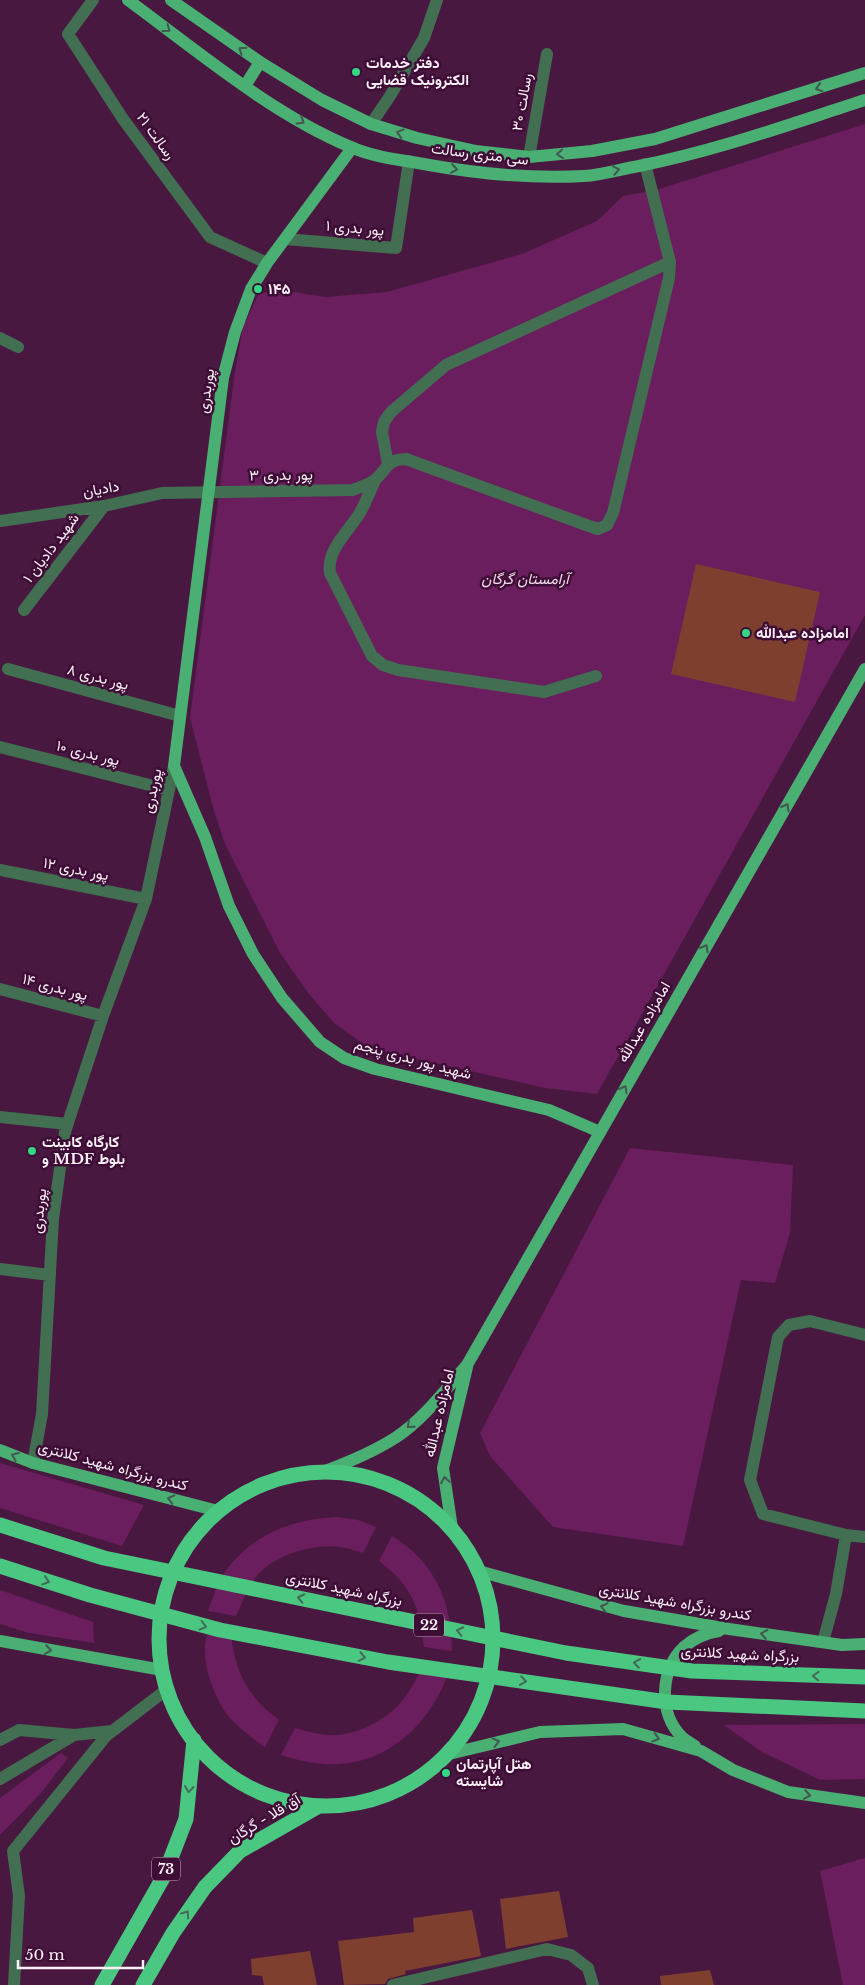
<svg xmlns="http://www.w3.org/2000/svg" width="865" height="1985" viewBox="0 0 865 1985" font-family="'Libre Baskerville',Vazirmatn,serif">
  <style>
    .green { fill: #6a1e5e }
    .building { fill: #7f3f2f }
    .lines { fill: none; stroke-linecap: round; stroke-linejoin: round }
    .minor { stroke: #426f52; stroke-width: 12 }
    .major { stroke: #4aaf73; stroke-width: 12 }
    .highway { stroke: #4ac780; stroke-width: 15 }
    .highway-bridge { stroke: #4ac780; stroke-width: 15 }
    .oneway { stroke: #435651 }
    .oneway2 { stroke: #446a5b }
    .poi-dot { fill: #32d882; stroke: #3e0d36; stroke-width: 2 }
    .labels { text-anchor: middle; stroke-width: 5; stroke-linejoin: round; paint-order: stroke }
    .shield { fill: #3e0d36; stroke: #c3abbe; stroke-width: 1 }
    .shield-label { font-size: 14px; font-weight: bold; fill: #fceff8 }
    .poi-label { font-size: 15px; font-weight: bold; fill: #fceff8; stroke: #3e0d36; text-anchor: start }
    .street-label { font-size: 15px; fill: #fceff8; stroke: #3e0d36 }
    .park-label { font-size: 15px; font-style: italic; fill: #f2daec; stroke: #3e0d36 }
  </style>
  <rect width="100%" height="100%" fill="#491841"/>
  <path class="green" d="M865,124V615L597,1094L545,1088L369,1048L334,1023L309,994L280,953L225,844L214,811L190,718L235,371L243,327L259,293L293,292L325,297L387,292L522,254L597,221L623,196L656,190Z
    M630,1148L793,1165L790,1233L775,1283L741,1280L683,1546L553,1527L490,1456L480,1433Z
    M0,1463L144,1505L122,1546L0,1508Z
    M337,1517L358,1520L376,1527L363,1553C356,1551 348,1548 341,1547C313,1543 273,1555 255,1578C247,1589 242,1603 236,1616L208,1611C213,1598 217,1583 225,1572C252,1534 293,1519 337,1517Z
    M392,1536C435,1562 452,1602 452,1651L424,1647C420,1607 412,1586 379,1561Z
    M0,1590L93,1622L94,1643L29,1633L0,1624Z
    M208,1633L231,1636C236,1674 248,1697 279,1720L265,1747C252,1738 240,1729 229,1717C214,1698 198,1656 208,1633Z
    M422,1666L449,1671C432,1721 390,1764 334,1764C316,1765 298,1760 281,1755L295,1728C309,1732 323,1736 337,1735C365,1733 396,1714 410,1690C415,1683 418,1674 422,1666Z
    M865,1724V1779L820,1780L762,1752L724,1725Z
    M61,1753L68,1758L41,1793L0,1835V1798Z
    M865,1858V1985H843L820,1871Z"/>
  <path class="building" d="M696,564L820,592L795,702L671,674Z
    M559,1891L568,1937L506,1949L500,1899Z
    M472,1910L481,1956L405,1971L406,1974L388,1979L385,1984L344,1985L338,1941L414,1932L413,1918Z
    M310,1951L317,1985H264L262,1976L252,1975L251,1959Z
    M710,1970L714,1985H661L660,1976Z"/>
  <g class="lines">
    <path class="minor" d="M93,0L68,34L123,119L210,237L267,263
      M371,124L390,96L424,38L437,0
      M529,157L547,54
      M285,239L396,248L409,161
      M0,338L18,347
      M388,464L382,432L384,422L391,412L446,365L670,262
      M375,480C371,489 367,499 362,509C352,529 326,548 330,573L372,656L383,665L398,670L544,692L596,676
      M0,521L104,506L162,493L353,490C360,487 370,484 376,479C388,468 386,460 406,459L589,526L598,529L607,525L613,513L669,278L670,262L645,164
      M24,610L104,506
      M8,669L180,716
      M0,747L169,790
      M0,870L146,899
      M0,989L103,1016
      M0,1117L67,1124
      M0,1269L50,1275
      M33,1463L42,1414L53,1219L65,1132L103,1016L146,899L174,766
      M846,1535L865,1537
      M823,1642L836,1594L846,1535L763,1514L750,1480L778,1337L789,1325L810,1321L865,1335
      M0,1740L19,1730L74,1735L112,1731
      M0,1779L74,1735
      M14,1985L19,1896L13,1851L106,1736L166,1690
      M393,1985L547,1949L571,1955L588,1968L593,1985"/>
    <path class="major" d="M128,0C196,50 273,115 351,147C375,158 403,160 429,165C480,174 531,179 584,176C602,175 621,169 639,166C716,151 790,124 865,100
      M171,0L260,62L322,100L371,124L417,138L476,151L529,157L592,151L655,139L865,73
      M245,86L260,62
      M352,148L267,263L251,289L235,332L223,378L174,766L205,837L229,906L253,954L282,998L320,1042L344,1058L375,1069L549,1110L600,1132
      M0,1450L33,1463L218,1511
      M325,1471C349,1462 373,1452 395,1438C423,1420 445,1390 467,1365L865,669
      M452,1528L443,1468L467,1367
      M482,1572L624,1611L729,1629L842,1645L865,1644
      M0,1641L162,1670
      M695,1746C691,1743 686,1741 682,1737C658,1714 660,1669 684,1647C694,1638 706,1633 719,1631
      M449,1754L540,1732L623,1729L701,1751L733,1770L788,1792L865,1803"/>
    <path class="highway" d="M159 1639a167 167 0 1 1 334 0a167 167 0 1 1-334 0Z
      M102,1985L164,1876L186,1819L194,1740
      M143,1985L173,1933L205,1887L240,1851L319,1806"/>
    <path class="highway-bridge" d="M0,1525L104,1558L566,1653L692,1671L865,1677
      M0,1566L90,1595L220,1630L388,1662L667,1702L865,1711"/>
  </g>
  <defs><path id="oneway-chevron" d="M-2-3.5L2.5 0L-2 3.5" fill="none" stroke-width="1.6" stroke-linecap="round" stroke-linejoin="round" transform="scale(1.25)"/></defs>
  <g class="oneway">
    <use href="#oneway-chevron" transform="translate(167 29) rotate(36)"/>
    <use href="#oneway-chevron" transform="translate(242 50) rotate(-145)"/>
    <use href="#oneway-chevron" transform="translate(819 88) rotate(162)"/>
    <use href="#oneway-chevron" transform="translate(301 121) rotate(32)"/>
    <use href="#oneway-chevron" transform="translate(400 133) rotate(-164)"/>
    <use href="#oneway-chevron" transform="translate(560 154) rotate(175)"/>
    <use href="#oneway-chevron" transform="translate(454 169) rotate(10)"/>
    <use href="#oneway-chevron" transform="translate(616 170) rotate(-11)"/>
    <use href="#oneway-chevron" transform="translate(786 807) rotate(-60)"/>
    <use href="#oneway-chevron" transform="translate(705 948) rotate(-60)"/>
    <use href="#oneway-chevron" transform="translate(624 1089) rotate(-60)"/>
    <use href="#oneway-chevron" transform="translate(410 1425) rotate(139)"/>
    <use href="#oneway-chevron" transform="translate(15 1456) rotate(-158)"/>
    <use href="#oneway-chevron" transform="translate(445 1480) rotate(-99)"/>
    <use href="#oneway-chevron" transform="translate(171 1499) rotate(-166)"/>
    <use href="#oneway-chevron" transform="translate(604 1607) rotate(-166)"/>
    <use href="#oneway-chevron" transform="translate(764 1634) rotate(-172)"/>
    <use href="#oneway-chevron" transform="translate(48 1650) rotate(10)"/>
    <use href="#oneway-chevron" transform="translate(656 1738) rotate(16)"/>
    <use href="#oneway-chevron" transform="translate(496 1742) rotate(-14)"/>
    <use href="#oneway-chevron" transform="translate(807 1795) rotate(10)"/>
  </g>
  <g class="oneway2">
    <use href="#oneway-chevron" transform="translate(46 1581) rotate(18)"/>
    <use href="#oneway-chevron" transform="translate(301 1598) rotate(-168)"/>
    <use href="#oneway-chevron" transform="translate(203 1626) rotate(15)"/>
    <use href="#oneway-chevron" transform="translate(460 1631) rotate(-168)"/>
    <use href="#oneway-chevron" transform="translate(362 1657) rotate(11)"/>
    <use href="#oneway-chevron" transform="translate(637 1663) rotate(-172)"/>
    <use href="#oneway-chevron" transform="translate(816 1676) rotate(-178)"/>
    <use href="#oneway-chevron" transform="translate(523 1681) rotate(8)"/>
    <use href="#oneway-chevron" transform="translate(189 1789) rotate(96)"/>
    <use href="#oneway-chevron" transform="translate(186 1914) rotate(-55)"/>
  </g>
  <g class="poi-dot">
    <circle cx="356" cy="72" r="5"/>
    <circle cx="258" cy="289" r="5"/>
    <circle cx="746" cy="633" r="5"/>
    <circle cx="32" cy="1151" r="5"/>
    <circle cx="446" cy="1773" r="5"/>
  </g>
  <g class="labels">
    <g class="shield">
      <rect x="414" y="1613.5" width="30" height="23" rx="4"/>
      <rect x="152" y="1857.5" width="28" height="23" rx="4"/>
    </g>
    <g class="shield-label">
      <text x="429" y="1630">22</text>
      <text x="166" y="1874">73</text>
    </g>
    <g class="poi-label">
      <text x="366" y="68">دفتر خدمات<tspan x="366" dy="17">الکترونیک قضایی</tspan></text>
      <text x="268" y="294">۱۴۵</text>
      <text x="756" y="638">امامزاده عبدالله</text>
      <text x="42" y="1147">کارگاه کابینت<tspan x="42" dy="17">و MDF بلوط</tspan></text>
      <text x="456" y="1769">هتل آپارتمان<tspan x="456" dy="17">شایسته</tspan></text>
    </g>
    <g class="street-label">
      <text transform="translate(522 102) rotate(-80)" y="5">۳۰ رسالت</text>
      <text transform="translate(156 136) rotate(54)" y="5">۲۱ رسالت</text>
      <text transform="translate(480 154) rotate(7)" y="5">سی متری رسالت</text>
      <text transform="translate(355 228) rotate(5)" y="5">پور بدری ۱</text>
      <text transform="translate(206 391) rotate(-81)" y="5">پوربدری</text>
      <text transform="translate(281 475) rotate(-1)" y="5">پور بدری ۳</text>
      <text transform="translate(101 489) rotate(-10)" y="5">دادیان</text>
      <text transform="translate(51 548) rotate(-53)" y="5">۱ شهید دادیان</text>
      <text transform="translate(98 677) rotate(15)" y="5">پور بدری ۸</text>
      <text transform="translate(88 753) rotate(14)" y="5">پور بدری ۱۰</text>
      <text transform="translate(152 791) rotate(-78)" y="5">پوربدری</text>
      <text transform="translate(76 869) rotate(11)" y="5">پور بدری ۱۲</text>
      <text transform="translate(55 987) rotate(15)" y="5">پور بدری ۱۴</text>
      <text transform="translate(644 1022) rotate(-60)" y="5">امامزاده عبدالله</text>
      <text transform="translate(413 1059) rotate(15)" y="5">شهید پور بدری پنجم</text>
      <text transform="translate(39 1211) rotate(-84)" y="5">پوربدری</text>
      <text transform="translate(439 1413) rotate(-77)" y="5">امامزاده عبدالله</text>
      <text transform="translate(113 1466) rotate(15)" y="5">کندرو بزرگراه شهید کلانتری</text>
      <text transform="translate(344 1589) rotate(12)" y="5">بزرگراه شهید کلانتری</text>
      <text transform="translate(675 1602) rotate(10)" y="5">کندرو بزرگراه شهید کلانتری</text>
      <text transform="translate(740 1654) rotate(3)" y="5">بزرگراه شهید کلانتری</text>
      <text transform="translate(264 1819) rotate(-31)" y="5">آق قلا - گرگان</text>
    </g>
    <g class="park-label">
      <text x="525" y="584">آرامستان گرگان</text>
    </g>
  </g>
  <path d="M18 1960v8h125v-8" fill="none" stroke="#fceff8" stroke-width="2.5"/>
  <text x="25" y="1960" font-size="15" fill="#fceff8" stroke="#3e0d36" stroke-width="4" paint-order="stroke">50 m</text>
</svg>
